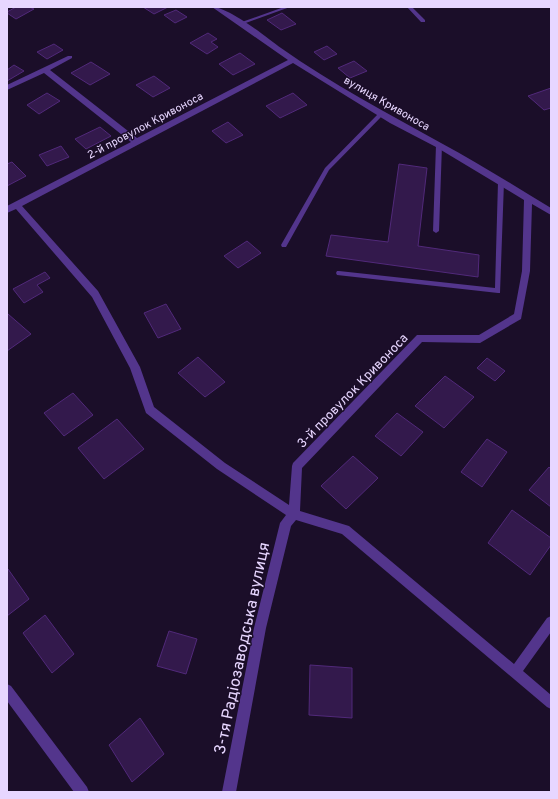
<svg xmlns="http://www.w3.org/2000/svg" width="558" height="799" viewBox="0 0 558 799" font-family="Overpass,sans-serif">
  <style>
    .building { fill: #33194c; stroke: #51297a }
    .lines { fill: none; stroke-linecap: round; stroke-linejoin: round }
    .service { fill: #53358c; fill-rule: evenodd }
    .minor { fill: #53358c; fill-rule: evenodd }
    .labels { text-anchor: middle; stroke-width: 3; stroke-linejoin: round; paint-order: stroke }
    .far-street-label { font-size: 11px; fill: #e7d6ff; stroke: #1b0e29 }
    .street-label { font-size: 13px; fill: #e7d6ff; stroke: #1b0e29 }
    .near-street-label { font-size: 16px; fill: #e7d6ff; stroke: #1b0e29 }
  </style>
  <rect width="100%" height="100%" fill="#1b0e29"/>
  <path class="building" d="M16,7H29L34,9L16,19L7,13V12Z
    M143,7H168L154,14Z
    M176,10L187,17L175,23L164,15Z
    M282,13L296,24L281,30L267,20Z
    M208,33L217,39L211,42L218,47L207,54L190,43Z
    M54,44L63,50L47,59L37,52Z
    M327,46L337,54L324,60L314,52Z
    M240,53L255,64L233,75L219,64Z
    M354,61L367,71L350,78L338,68Z
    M91,62L110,74L90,85L71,73Z
    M14,65L24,71L7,81V70Z
    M154,76L170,88L153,97L136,85Z
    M551,88V108L544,110L528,96Z
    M47,93L60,101L39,114L27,105Z
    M293,93L307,105L280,118L266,106Z
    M228,122L243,135L226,143L212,131Z
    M100,127L111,136L86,149L75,139Z
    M61,146L69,157L47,166L39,155Z
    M12,162L26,176L7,186V164Z
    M399,164L427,168L418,246L479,255L478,277L326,256L331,235L388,242Z
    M247,241L261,253L238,268L224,256Z
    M45,272L50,278L37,285L43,292L24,303L13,289Z
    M166,304L181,329L158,338L144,313Z
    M7,314H8L31,334L7,351Z
    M198,357L225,382L205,397L178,373Z
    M487,358L505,371L495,381L477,368Z
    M445,376L474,397L444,428L415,406Z
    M73,393L93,415L64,436L44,413Z
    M397,413L423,432L401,456L375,436Z
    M117,419L144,449L104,479L78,448Z
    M487,439L507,452L482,487L461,472Z
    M353,456L378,478L346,509L321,486Z
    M549,467L551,469V507L529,490Z
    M512,510L551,538V545L530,575L488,543Z
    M8,569L29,599L7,616V570Z
    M45,615L74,654L52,673L23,633Z
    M169,631L197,639L186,674L157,666Z
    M310,665L352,668V718L309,715Z
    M140,718L164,754L132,782L109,745Z"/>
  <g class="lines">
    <path class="service" d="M284,7H290L243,24L239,23Z
      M407,7H412L425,20V22H421Z
      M381,112L384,114L383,115L329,170L286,247H282L281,245L325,168L379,113Z
      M439,143L442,145L439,231L436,233L433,231L436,145Z
      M501,180L504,182L500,293H498L337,275L336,273L337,271H339L495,288L498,182Z"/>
    <path class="minor" d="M212,7C229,7 266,37 281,48C332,84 387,113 441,143C478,163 515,186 551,208V215L532,204L530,271L521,319L480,343L422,342L302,468L300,511L349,526L514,664L547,618L551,616V632L523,671L551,695V709L547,707L342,534L296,520L291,526L266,628L236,792H222L254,628L280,523L286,515L217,469L146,413L130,368L92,297L16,209L7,213V206L131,142L44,73L7,90V85L68,56H72V58L50,70L137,138L288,60ZM293,63L390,123L436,147L524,200L522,271L514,314L479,335H417L293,463L292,466L289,505L225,463L154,407L140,367L98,291L22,206Z
      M7,684L11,686L87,787L89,792H74L7,701Z"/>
  </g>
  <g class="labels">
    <g class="far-street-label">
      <text transform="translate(387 103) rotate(30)" y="4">вулиця Кривоноса</text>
      <text transform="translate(145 125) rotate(-28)" y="4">2-й провулок Кривоноса</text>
    </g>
    <g class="street-label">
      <text transform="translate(352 390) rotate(-46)" y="5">3-й провулок Кривоноса</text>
    </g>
    <g class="near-street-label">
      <text transform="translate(241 648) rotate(-78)" y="6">3-тя Радіозаводська вулиця</text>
    </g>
  </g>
  <rect width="558" height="799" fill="none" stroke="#e7d6ff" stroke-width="16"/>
</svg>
